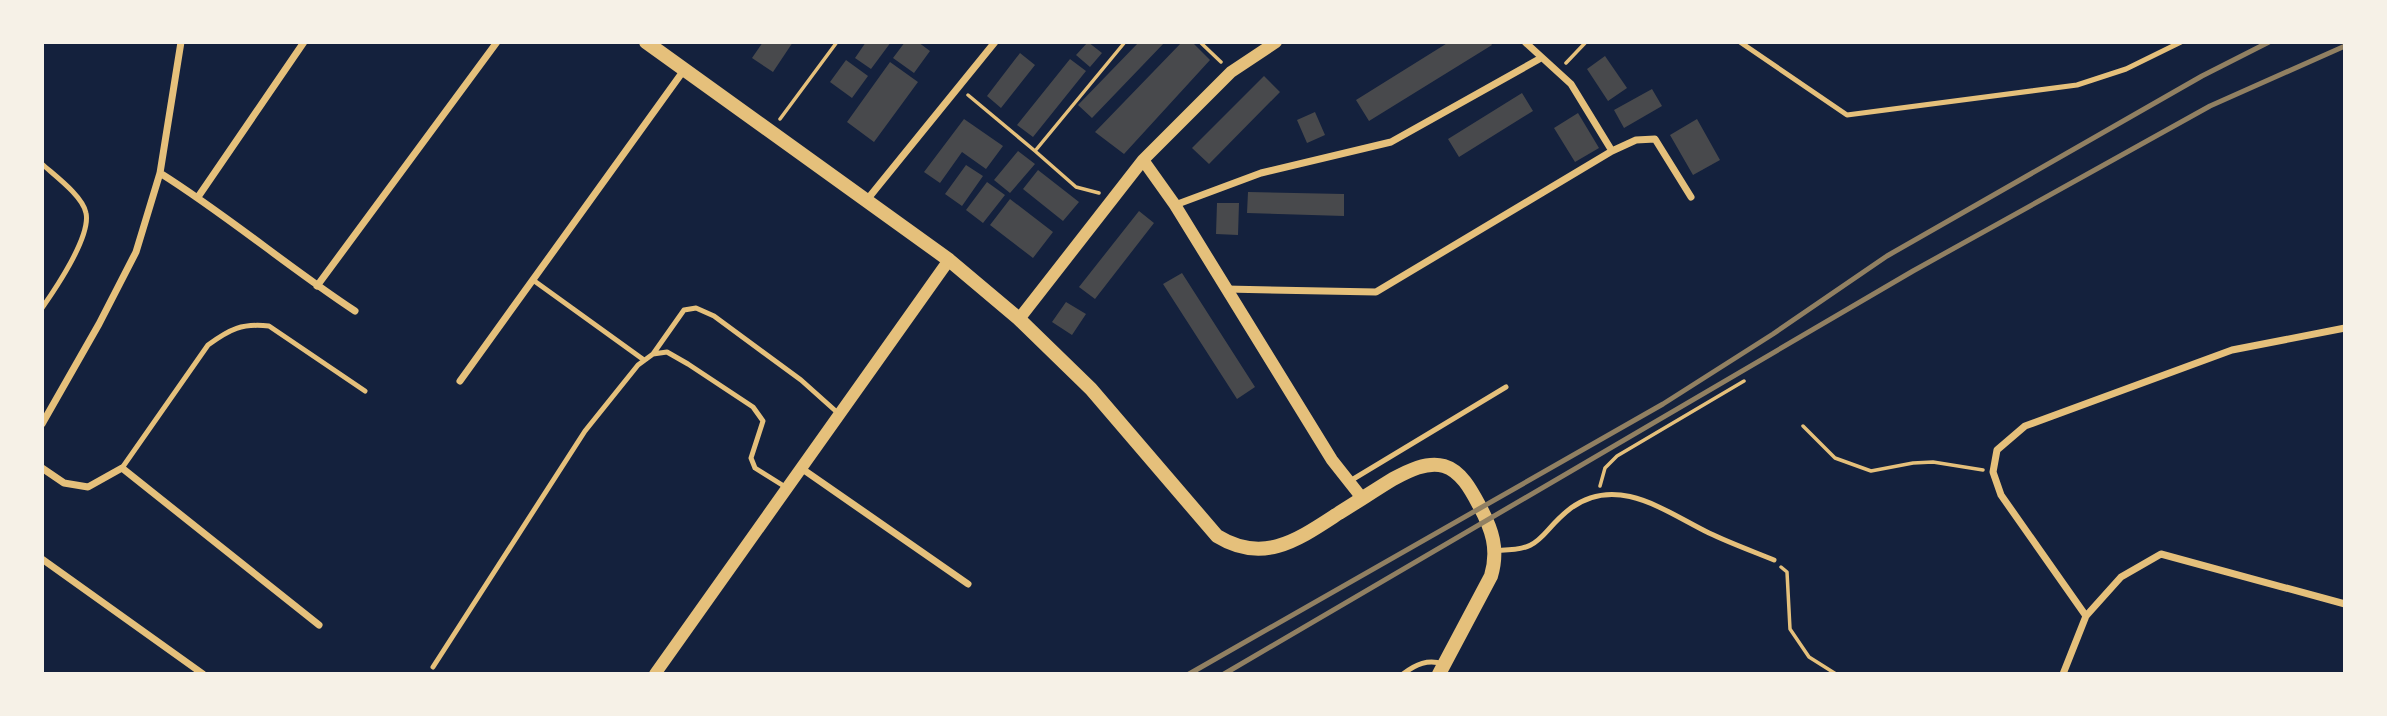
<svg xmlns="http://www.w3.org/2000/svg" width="2387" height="716" viewBox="0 0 2387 716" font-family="Commissioner,sans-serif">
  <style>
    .building { fill: #48494c }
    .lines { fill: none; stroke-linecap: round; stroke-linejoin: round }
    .path { stroke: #e5c07b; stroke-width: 3.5 }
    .service { stroke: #e5c07b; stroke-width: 5 }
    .minor { stroke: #e5c07b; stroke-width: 7 }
    .tertiary { stroke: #e5c07b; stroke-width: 12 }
    .secondary { stroke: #e5c07b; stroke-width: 14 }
    .rail { stroke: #918062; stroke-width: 5 }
  </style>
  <rect width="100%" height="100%" fill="#14213d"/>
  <path class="building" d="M763,42H793L773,72L752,58Z
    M866,42H891L871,69L855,58Z
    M905,42H918L930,51L914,73L893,58Z
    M1088,42L1102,53L1090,67L1076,55Z
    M1139,42H1165L1092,118L1078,105Z
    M1182,42H1192L1210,60L1124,154L1095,132Z
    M1449,42H1490L1492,45L1369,121L1356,100Z
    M1020,53L1035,65L1001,108L987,96Z
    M1605,56L1627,88L1608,101L1587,69Z
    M1070,59L1086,71L1033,137L1017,125Z
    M846,60L868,76L852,98L830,82Z
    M890,62L918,82L874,142L847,122Z
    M1264,76L1280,92L1209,164L1192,148Z
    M1652,89L1662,106L1624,128L1614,110Z
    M1522,93L1533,111L1459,157L1448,139Z
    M1315,112L1325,135L1307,143L1297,120Z
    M1578,113L1599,148L1575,162L1554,128Z
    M964,119L1003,146L986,169L962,152L940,183L924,172Z
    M1697,119L1720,160L1693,175L1670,135Z
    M1018,151L1035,164L1010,193L994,180Z
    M966,165L983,176L962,206L945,194Z
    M1038,170L1079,202L1063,221L1023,189Z
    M987,182L1005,195L983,223L966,210Z
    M1248,192L1344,194V216L1247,213Z
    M1010,199L1053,232L1033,258L990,225Z
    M1217,203H1239L1238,235L1216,234Z
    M1139,211L1154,223L1095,299L1079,287Z
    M1182,273L1255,387L1237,399L1163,284Z
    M1066,302L1086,314L1072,335L1052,322Z"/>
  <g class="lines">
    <path class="path" d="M1200,42L1221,62
      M1566,63L1586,42
      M968,95L1035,151L1125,42
      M780,119L837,42
      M1035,151L1076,187L1099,193
      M1803,426L1835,458L1871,471L1913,463L1933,462L1983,470
      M1600,486L1605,468L1617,456L1744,381
      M1781,567L1787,572L1790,629L1809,657L1836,674"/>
    <path class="service" d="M1740,42L1847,115L2077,85L2126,69L2181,42
      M42,164C54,175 83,196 86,213C91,236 56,288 42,308
      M533,280L644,360
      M653,354L684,310L696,308L714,316L801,380L839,414
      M122,468L208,345C230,329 242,323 269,326L365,391
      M1350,481L1506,387
      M1495,550C1545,552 1538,533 1571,508C1618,474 1666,512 1709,533C1730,543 1752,551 1774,560
      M433,667L585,431L638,365L653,354L667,352L688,364L753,407L763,421L751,458L755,468L787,488
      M1403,674C1416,664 1428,659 1443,664"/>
    <path class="minor" d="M1525,42L1571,84L1612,151
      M160,173C227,215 288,267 355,311
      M198,197L304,42
      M866,201L995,42
      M1175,205L1261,173L1391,142L1541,58
      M317,286L497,42
      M1226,289L1376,292L1612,151L1636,140L1655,139L1691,197
      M460,381L684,70
      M42,424L99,324L136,252L160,173L181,42
      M42,468L64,483L88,487L122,468L319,625
      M801,468L968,584
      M42,559L203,674
      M2086,616L2001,495L1993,472L1997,450L2025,426L2232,350L2345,328
      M2063,674L2086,616L2121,577L2161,554L2345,604"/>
    <path class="tertiary" d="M1143,160L1175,205L1332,460L1362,498
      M1019,319L1143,160L1231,72L1276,42
      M655,674L949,260"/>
    <path class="secondary" d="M646,42L949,260L1019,319L1091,389L1217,536C1264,565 1299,539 1339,513C1357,502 1375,490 1393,479C1408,471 1427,461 1444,466C1461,471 1471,490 1479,505C1492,529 1499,549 1491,576L1439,674"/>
    <path class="rail" d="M1189,674L1663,404L1773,334L1887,256L2202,76L2269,42
      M1224,674L1913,271L2210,106L2345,46"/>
  </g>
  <rect width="2387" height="716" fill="none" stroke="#f6f1e7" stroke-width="88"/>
</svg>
